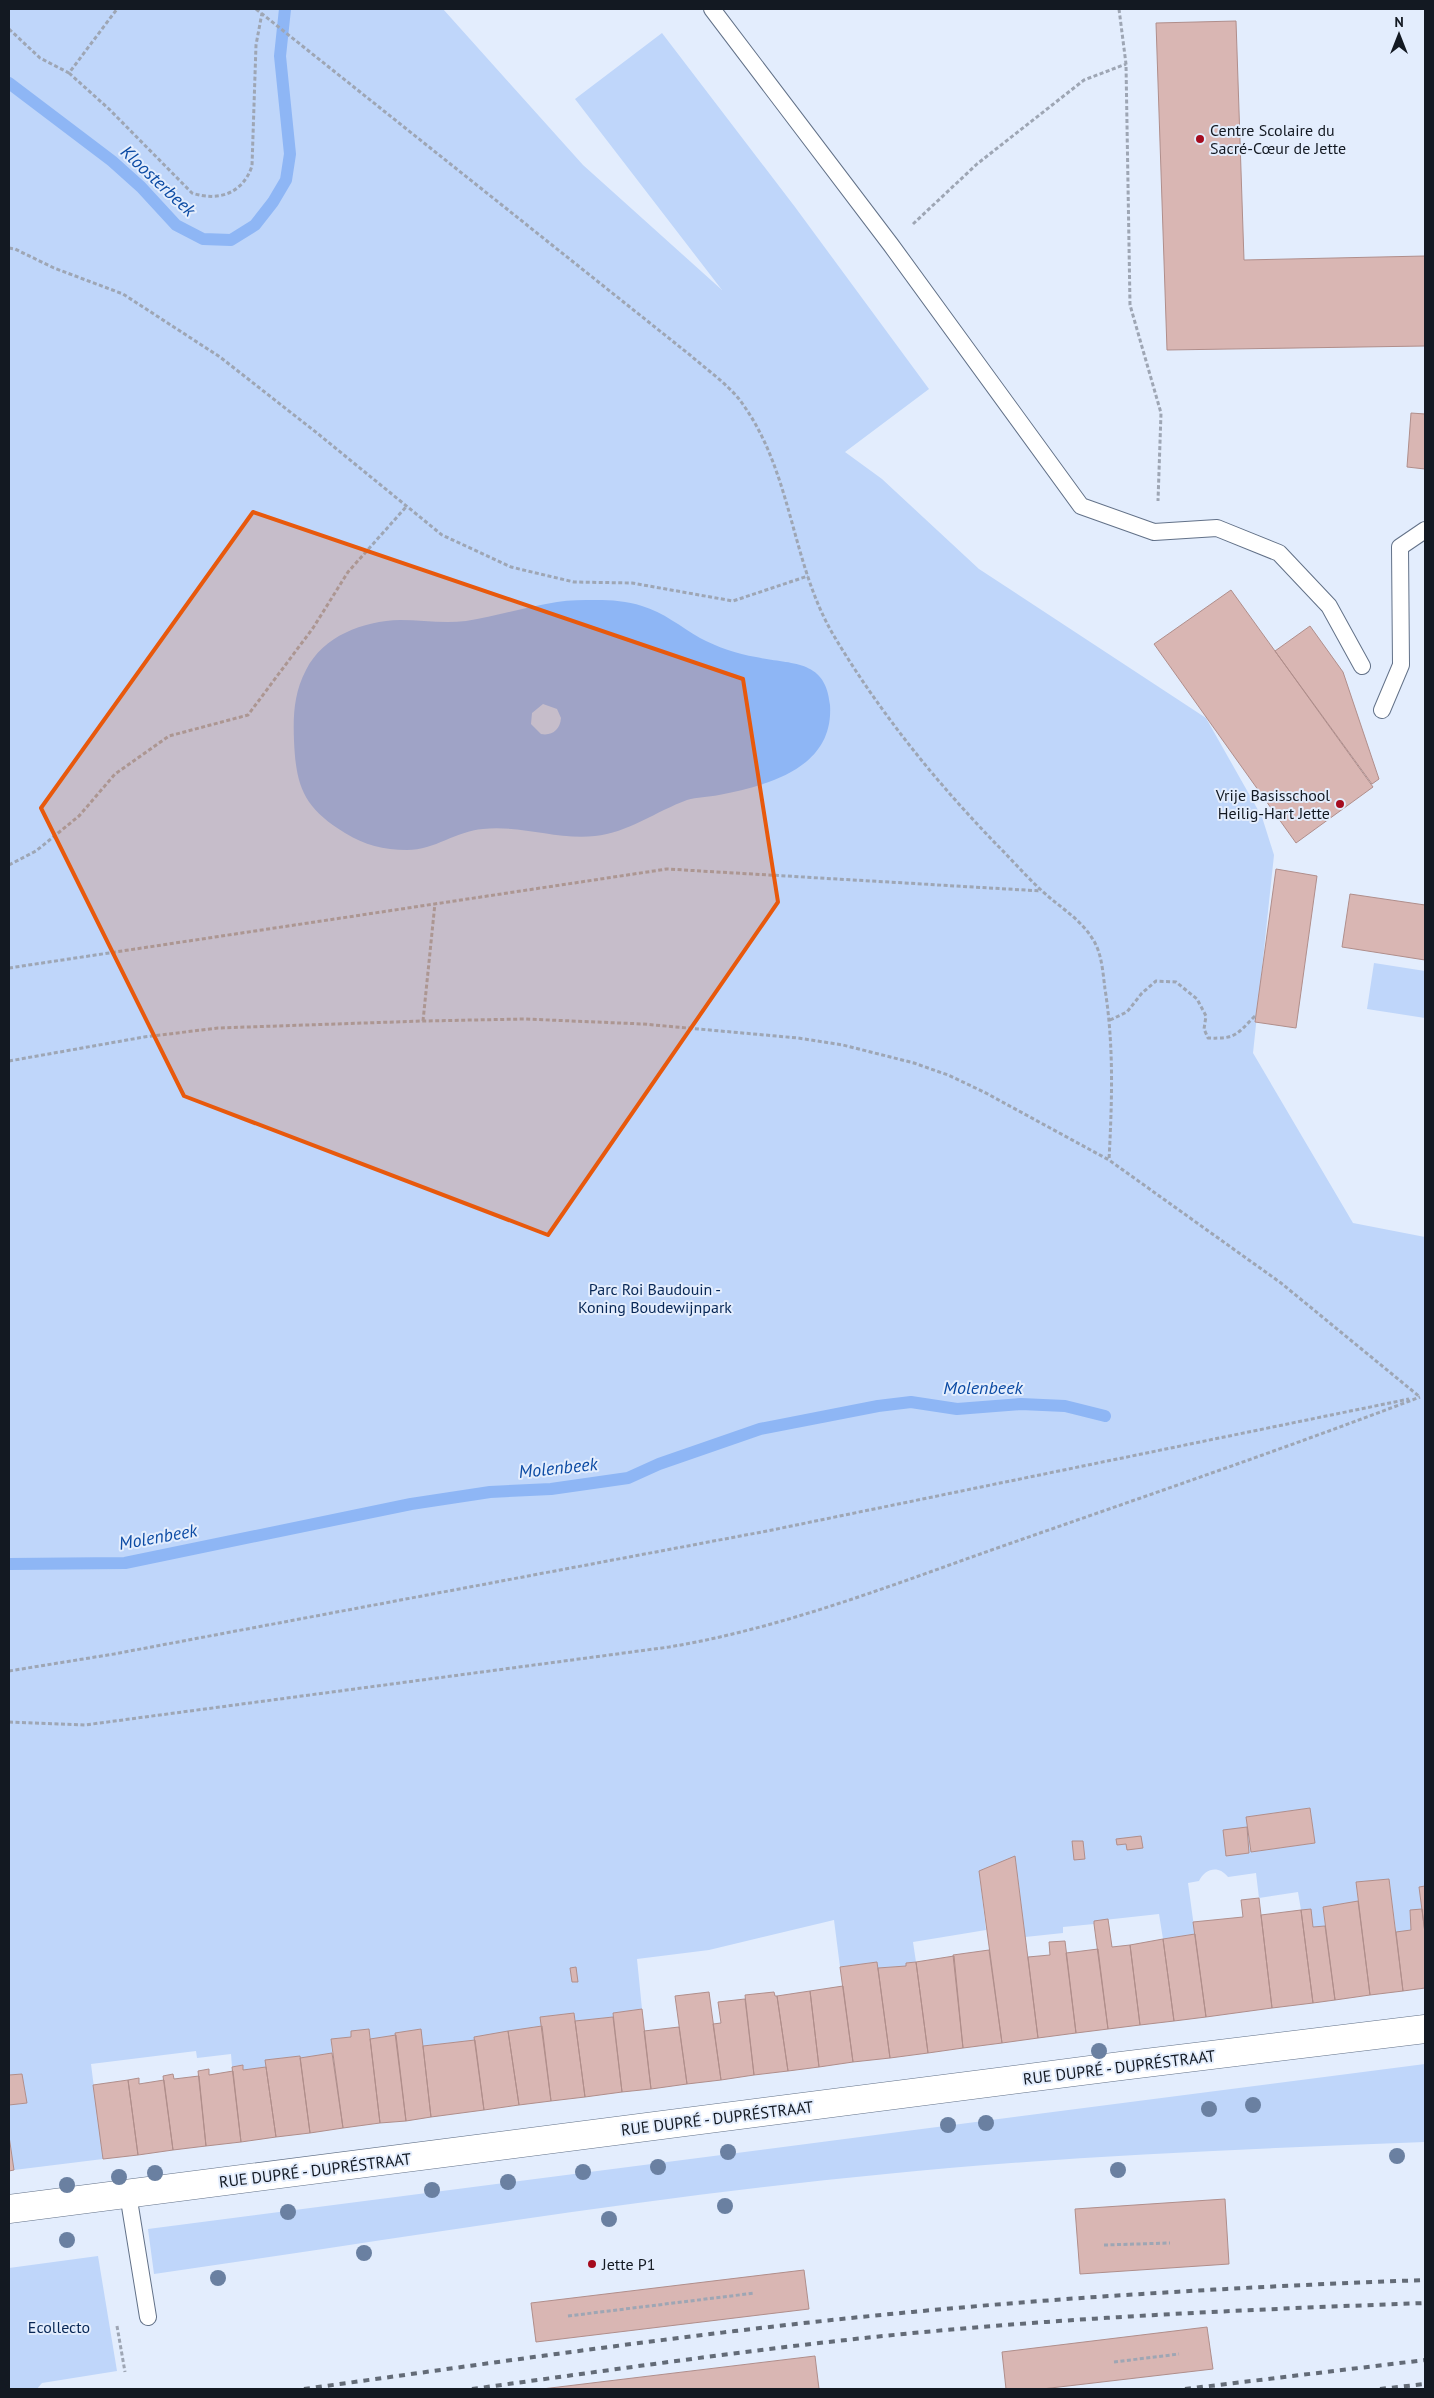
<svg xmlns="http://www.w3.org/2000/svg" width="1434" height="2398" viewBox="0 0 1434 2398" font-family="'PT Sans',sans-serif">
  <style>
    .green { fill: #bfd6fa; fill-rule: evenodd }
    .water { fill: #8eb6f5; fill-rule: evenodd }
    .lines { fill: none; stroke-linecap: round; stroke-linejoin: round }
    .stream { stroke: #8eb6f5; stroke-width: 12 }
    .building { fill: #d9b6b3; stroke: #b08e8b }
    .service-casing { stroke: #627188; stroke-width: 18 }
    .minor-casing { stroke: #627188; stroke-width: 29 }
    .path { stroke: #9ea6b4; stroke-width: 3; stroke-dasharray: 4 2.5; stroke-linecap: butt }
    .service { stroke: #fff; stroke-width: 16 }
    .minor { stroke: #fff; stroke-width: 28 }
    .rail { stroke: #636b77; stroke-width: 4; stroke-dasharray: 6 6; stroke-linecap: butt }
    .tree { fill: #6a80a1 }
    .marked { fill: #e8590c; fill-opacity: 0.2; stroke: #e8590c; stroke-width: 4; stroke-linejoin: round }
    .poi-dot { fill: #a50b1e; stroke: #e3edfd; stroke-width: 2 }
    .labels { text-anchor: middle; stroke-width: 4; stroke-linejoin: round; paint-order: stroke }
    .poi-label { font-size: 16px; fill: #131922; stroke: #e3edfd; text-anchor: start }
    .park-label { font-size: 16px; fill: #072756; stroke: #e3edfd }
    .street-label { font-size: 16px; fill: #131922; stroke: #e3edfd }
    .water-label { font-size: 18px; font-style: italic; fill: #0c4ba4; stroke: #e3edfd }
  </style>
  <rect width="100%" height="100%" fill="#e3edfd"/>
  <path class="green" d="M9,9H443L583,165L722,290L575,99L662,33L795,207L929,389L845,452L882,479L979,569L1206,718L1262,817L1274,855L1253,1053L1353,1223L1425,1237V1886L1419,1887L1422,1909L1410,1911L1411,1930L1396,1932L1389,1879L1356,1882L1358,1901L1323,1907L1325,1926L1313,1927L1311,1909L1301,1910L1298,1892L1259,1898L1256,1873L1228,1877C1219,1865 1205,1868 1199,1881L1188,1883L1195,1934L1163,1939L1159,1914L1095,1921L1094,1924L1063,1927V1933L1025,1937L1015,1857L979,1871L986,1930L913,1942L916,1962L906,1963V1966L878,1968L877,1962L840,1967L834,1920L709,1950L637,1959L642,2009L613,2013V2017L575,2021L574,2013L540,2017L542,2026L475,2037V2040L423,2046L420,2029L396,2033V2035L370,2039L368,2029L351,2031V2037L331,2039L332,2053L300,2058L299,2056L265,2060L266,2067L243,2070L242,2065L232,2067L231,2054L197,2058L196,2051L91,2064L103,2159L14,2170L9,2136V2105L27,2103L22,2074L9,2075ZM1310,1808L1315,1843L1251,1852L1246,1817Z
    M1374,963L1425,971V1018L1367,1009Z
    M1425,2064V2142C1245,2149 1066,2156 886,2174C641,2197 398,2239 154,2274L148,2229Z
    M98,2256L117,2371L42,2383L37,2389H9V2268Z"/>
  <path class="water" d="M596,600C612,600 627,601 642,606C663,612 681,627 700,638C717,647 737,654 756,657C790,665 826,658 830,705C834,768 769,785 719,795C708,797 697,797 687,800C657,811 627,833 595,836C557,840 521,825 483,829C456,831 435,850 407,850C383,850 365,845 345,833C304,808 296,787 294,741C293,715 294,693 306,670C323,636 363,621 400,620C422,620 444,624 466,621C497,616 526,607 557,602C570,600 583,600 596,600ZM543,704L557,709L561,718C560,730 552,736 541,734L531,724L532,713Z"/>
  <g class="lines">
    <path class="stream" d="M9,83L112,161L141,187L176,225L203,239L231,240L255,225L273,202L286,180L290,154L280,56L285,9
      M9,1564L125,1563L411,1504L490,1492L551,1489L628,1478L659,1464L760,1429L878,1406L911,1402L957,1409L1021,1404L1065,1406L1105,1416"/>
  </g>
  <path class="building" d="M1236,21L1244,260L1425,256V346L1167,350L1156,23Z
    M1411,413L1425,414V469L1407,467Z
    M1231,590L1373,787L1296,843L1154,644Z
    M1310,626L1343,672L1379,779L1372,784L1275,651Z
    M1276,869L1317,876L1296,1028L1255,1022Z
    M1350,894L1425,905V960L1342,947Z
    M1310,1808L1315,1843L1251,1852L1246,1817Z
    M1247,1827L1249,1853L1226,1856L1223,1830Z
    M1141,1836L1143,1848L1127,1850L1126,1844L1117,1845L1116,1839Z
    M1072,1841H1083L1085,1859L1074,1860Z
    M1015,1856L1038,2038L1002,2043L979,1871Z
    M1389,1879L1403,1991L1370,1995L1356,1882Z
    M1425,1886V1933L1419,1887Z
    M1259,1898L1272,2008L1206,2017L1193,1922L1243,1917L1241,1900Z
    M1358,1901L1370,1995L1335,2000L1323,1907Z
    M1311,1909L1313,1927L1325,1926L1335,2000L1313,2003L1301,1910Z
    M1422,1909L1425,1933V1988L1403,1991L1396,1932L1411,1930L1410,1910Z
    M1301,1910L1313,2003L1272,2008L1261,1915Z
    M1108,1919L1112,1947L1130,1945L1140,2025L1108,2029L1094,1924V1921Z
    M1195,1934L1206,2017L1174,2021L1163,1939Z
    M1163,1939L1174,2021L1140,2025L1130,1945Z
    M1065,1941L1076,2033L1038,2038L1028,1957L1050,1955L1049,1942Z
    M1098,1949L1108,2029L1076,2033L1066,1953Z
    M989,1950L1002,2043L963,2048L953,1955Z
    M954,1956L963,2048L928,2053L916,1962Z
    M877,1962L890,2058L853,2062L840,1967Z
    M916,1962L928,2053L890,2058L878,1968L906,1966V1963Z
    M576,1967L578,1982H572L570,1968Z
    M843,1986L853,2062L819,2067L810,1991Z
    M810,1991L819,2067L788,2071L777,1996Z
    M709,1992L721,2080L687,2084L675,1996Z
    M774,1992L775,1996H777L788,2071L754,2075L745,1995Z
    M745,1999L754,2075L721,2080L713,2024L721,2023L718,2002Z
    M642,2009L651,2089L622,2092L613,2013Z
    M574,2013L585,2097L551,2101L540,2017Z
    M613,2017L622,2092L585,2097L575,2021Z
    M542,2026L551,2101L519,2105L508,2031Z
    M679,2027L687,2084L651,2089L644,2031Z
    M369,2029L380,2123L343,2128L331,2039L351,2037V2031Z
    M421,2029L431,2117L406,2121L395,2033Z
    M508,2031L519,2105L484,2110L474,2037Z
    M396,2035L406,2121L380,2123L370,2039Z
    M475,2040L484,2110L431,2117L423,2046Z
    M332,2053L343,2128L310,2133L300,2058Z
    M300,2056L310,2133L276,2137L265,2060Z
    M243,2065V2070L266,2067L276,2137L241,2142L232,2067Z
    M209,2069V2075L233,2071L241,2142L206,2146L198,2071Z
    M22,2074L27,2103L9,2105V2075Z
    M173,2074L174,2079L199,2076L206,2146L173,2150L163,2076Z
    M139,2078V2084L164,2080L173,2150L138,2155L128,2080Z
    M128,2080L138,2155L103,2159L93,2085Z
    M9,2136L14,2170L9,2171Z
    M1225,2199L1229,2264L1080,2274L1075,2209Z
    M804,2270L809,2309L536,2342L531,2303Z
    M1207,2327L1213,2369L1042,2389H1006L1002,2352Z
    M815,2356L819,2389H542Z"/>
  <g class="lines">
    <g class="service-casing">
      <path id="service" d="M712,9L891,245L1081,506L1154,532L1217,528L1279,553L1329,606L1362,666
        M1382,710L1401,665L1400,547L1425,530
        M128,2194L148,2317"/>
    </g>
    <g class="minor-casing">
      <path id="minor" d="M9,2209L1121,2066L1425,2029"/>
    </g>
    <path class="path" d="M256,9L690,355C706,369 726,383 739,399C793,470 790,562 834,636C880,713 936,782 998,846C1012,860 1026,876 1041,890C1060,908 1082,919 1095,943C1102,956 1103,974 1105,989C1114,1046 1112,1102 1109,1160
      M1119,9L1126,64L1130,305L1161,413L1158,501
      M9,29L40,58L69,73L117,9
      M69,73L109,109L192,193C219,202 243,193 252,166L256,45L262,13
      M913,224L977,164L1084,80L1126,64
      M9,248L15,249L54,268L123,294L220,357L317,433L442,535L511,567L574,582L632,583L733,601L808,576
      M9,865L36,851L79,816L115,774L169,736L248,715L313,628L348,572L406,507
      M9,968L667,869L1041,891
      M1110,1020L1127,1012L1142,993L1156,981L1176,982L1197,999L1206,1016L1204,1029L1208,1038C1236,1039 1236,1035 1255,1016
      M423,1021L435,903
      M9,1061L144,1037L218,1028L423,1021L525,1019L643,1024L798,1038L843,1045L914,1063L948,1075L984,1092L1109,1160L1281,1283L1420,1397
      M9,1671L114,1654L767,1531L1409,1399
      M9,1722L85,1725L669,1647C783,1628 892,1585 1000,1547C1140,1498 1281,1450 1420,1397
      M1104,2245L1170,2243
      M568,2316L755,2293
      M117,2326L125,2372
      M1114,2362L1179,2354"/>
    <use href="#service" class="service"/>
    <use href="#minor" class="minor"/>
    <path class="rail" d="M304,2389C513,2360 723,2329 933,2310C1097,2295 1261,2286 1425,2280
      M472,2389C626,2368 781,2345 935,2331C1098,2316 1262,2309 1425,2303
      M1185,2389L1425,2360
      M1380,2389L1425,2384"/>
  </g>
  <g class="tree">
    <circle cx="1099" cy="2051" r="8"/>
    <circle cx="1253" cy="2105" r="8"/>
    <circle cx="1209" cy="2109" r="8"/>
    <circle cx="986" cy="2123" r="8"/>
    <circle cx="948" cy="2125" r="8"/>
    <circle cx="728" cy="2152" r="8"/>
    <circle cx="1397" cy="2156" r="8"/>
    <circle cx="658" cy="2167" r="8"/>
    <circle cx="1118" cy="2170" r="8"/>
    <circle cx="583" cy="2172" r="8"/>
    <circle cx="155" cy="2173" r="8"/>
    <circle cx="119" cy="2177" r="8"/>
    <circle cx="508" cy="2182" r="8"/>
    <circle cx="67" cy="2185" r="8"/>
    <circle cx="432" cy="2190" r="8"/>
    <circle cx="725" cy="2206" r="8"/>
    <circle cx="288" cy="2212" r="8"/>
    <circle cx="609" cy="2219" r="8"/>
    <circle cx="67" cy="2240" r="8"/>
    <circle cx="364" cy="2253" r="8"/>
    <circle cx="218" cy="2278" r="8"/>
  </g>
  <path class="marked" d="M253,512L743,679L778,902L548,1235L184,1096L41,808Z"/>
  <g class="poi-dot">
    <circle cx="1200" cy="139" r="5"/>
    <circle cx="1340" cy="804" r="5"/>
    <circle cx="592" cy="2264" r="5"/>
  </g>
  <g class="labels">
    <g class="poi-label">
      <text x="1210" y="136">Centre Scolaire du<tspan x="1210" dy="18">Sacré-Cœur de Jette</tspan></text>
      <text x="1330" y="801" text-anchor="end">Vrije Basisschool<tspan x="1330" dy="18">Heilig-Hart Jette</tspan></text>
      <text x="602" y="2270">Jette P1</text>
    </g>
    <g class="park-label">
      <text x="655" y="1295">Parc Roi Baudouin -<tspan x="655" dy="18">Koning Boudewijnpark</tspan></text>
      <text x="59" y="2333">Ecollecto</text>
    </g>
    <g class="street-label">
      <text transform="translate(1119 2067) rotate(-7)" y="6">RUE DUPRÉ - DUPRÉSTRAAT</text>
      <text transform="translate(717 2118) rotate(-7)" y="6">RUE DUPRÉ - DUPRÉSTRAAT</text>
      <text transform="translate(315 2170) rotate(-7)" y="6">RUE DUPRÉ - DUPRÉSTRAAT</text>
    </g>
    <g class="water-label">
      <text transform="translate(158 181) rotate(43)" y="6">Kloosterbeek</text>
      <text x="983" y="1394">Molenbeek</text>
      <text transform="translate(558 1468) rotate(-6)" y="6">Molenbeek</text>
      <text transform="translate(158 1537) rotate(-10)" y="6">Molenbeek</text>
    </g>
  </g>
  <rect width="1434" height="2398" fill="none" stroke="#131922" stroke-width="20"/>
  <g transform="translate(1399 35)" stroke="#e3edfd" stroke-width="4" paint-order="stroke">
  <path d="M0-4L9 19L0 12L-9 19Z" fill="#131922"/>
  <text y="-8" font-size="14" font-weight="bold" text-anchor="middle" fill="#131922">N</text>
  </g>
</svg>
